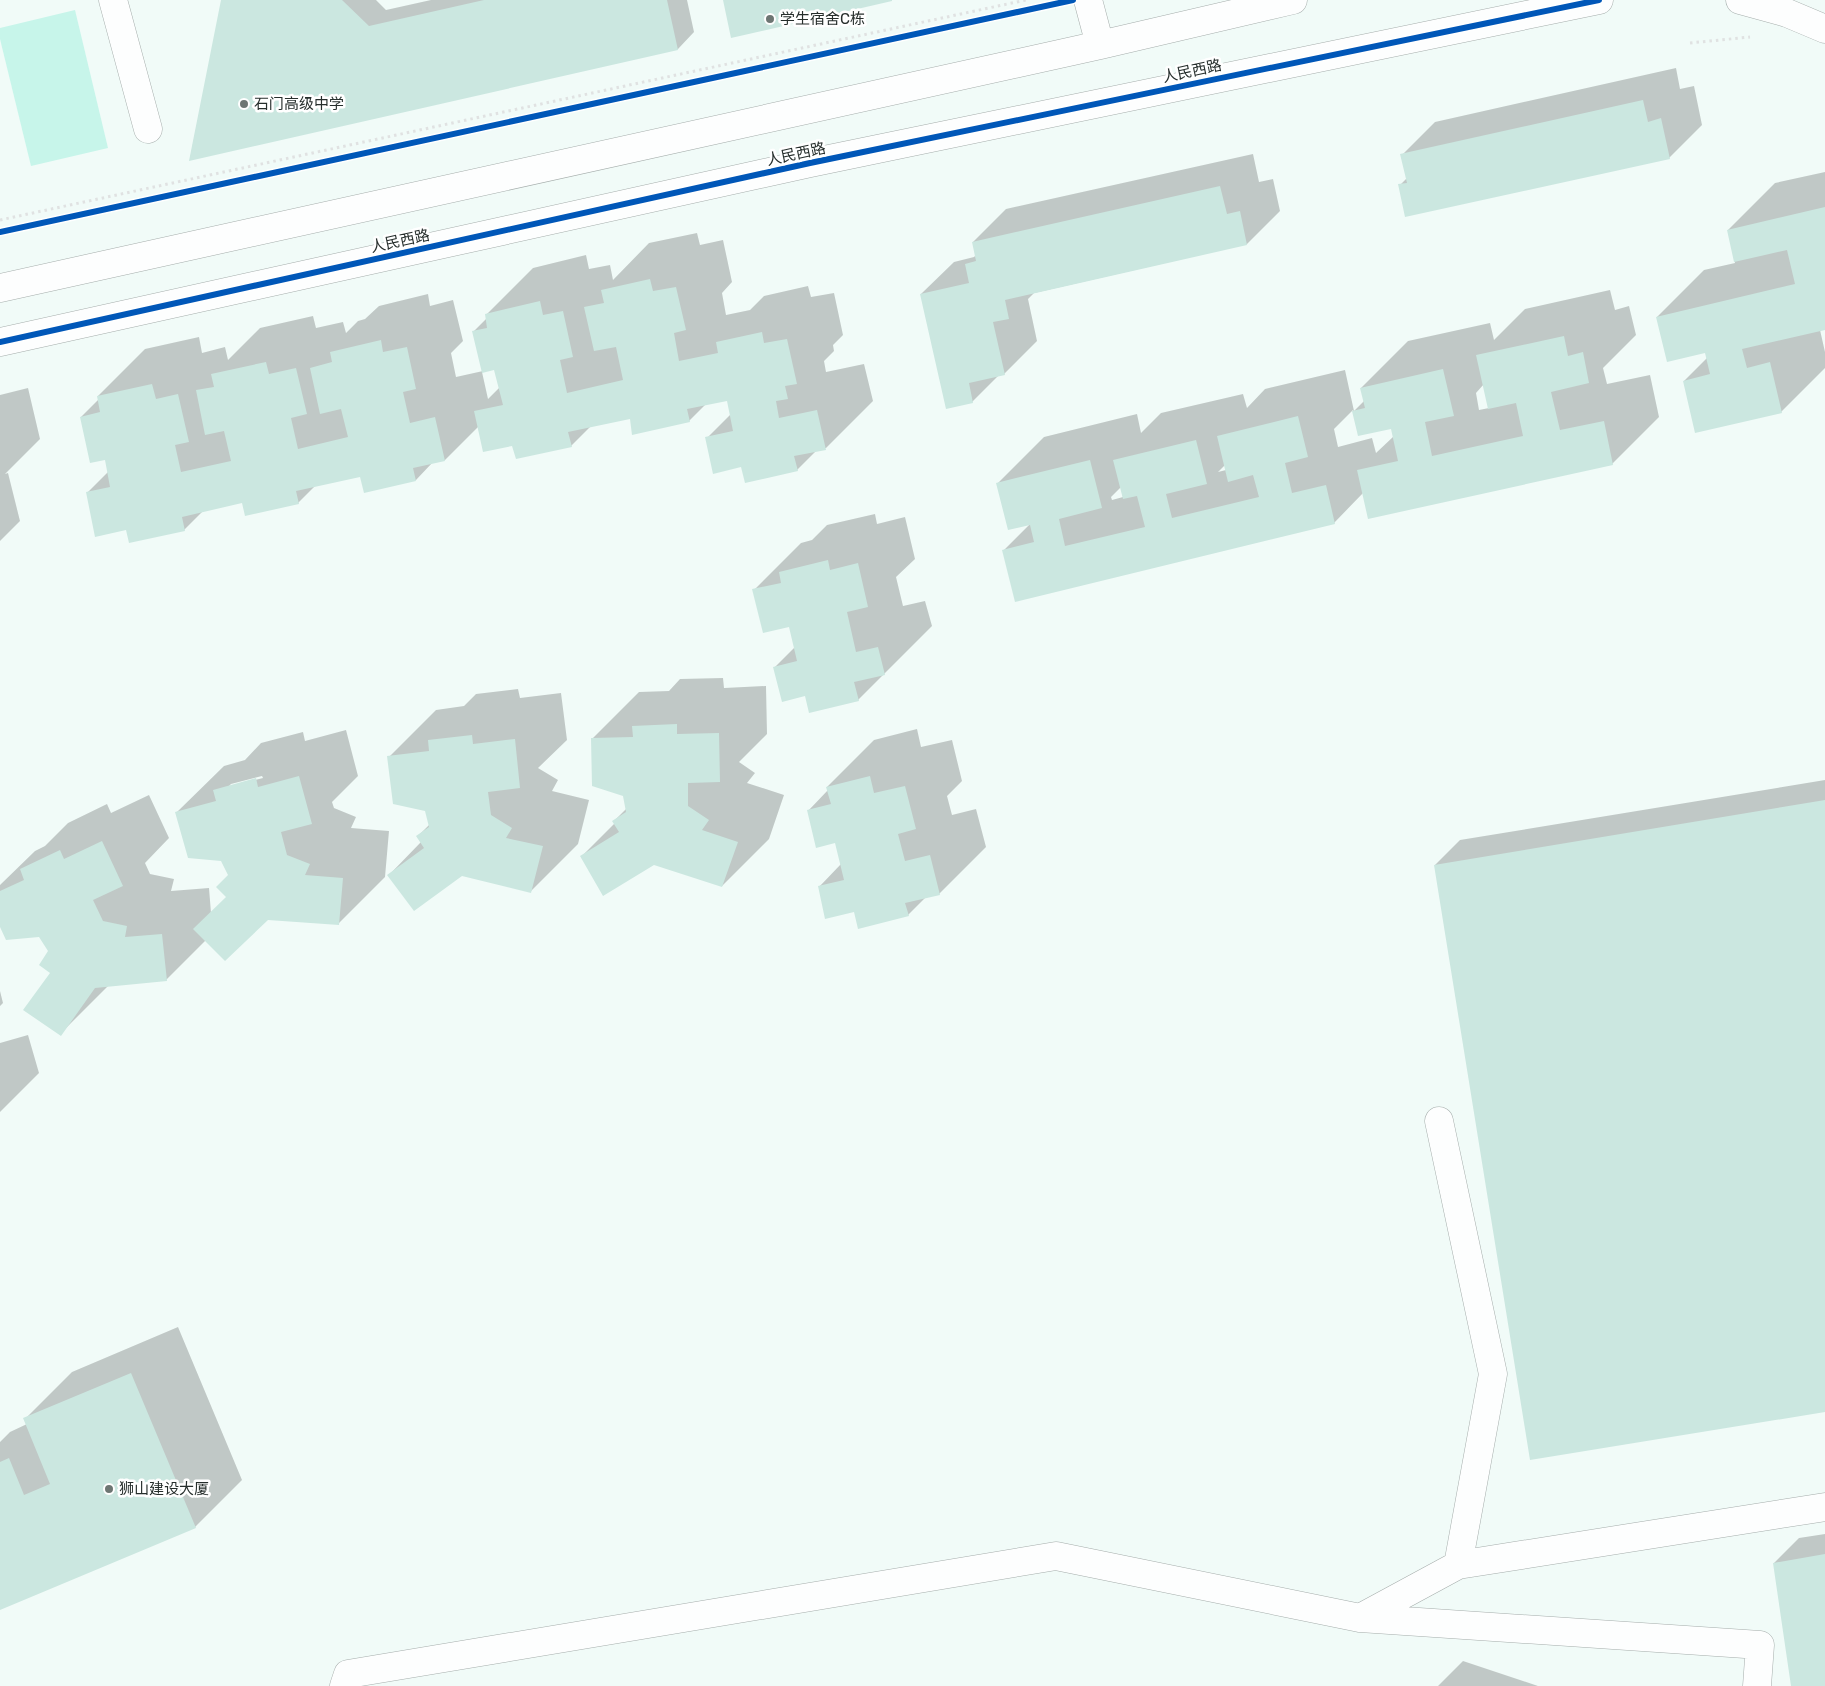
<svg xmlns="http://www.w3.org/2000/svg" width="1825" height="1686" viewBox="0 0 1825 1686" font-family="Rubik,'Noto Sans SC',sans-serif">
  <style>
    .green { fill: #c7f5ea }
    .shadow { fill: #0003; fill-rule: evenodd }
    .building { fill: #cbe7e0 }
    .lines { fill: none; stroke-linecap: round; stroke-linejoin: round }
    .minor-casing { stroke: #a5adab; stroke-width: 29 }
    .major-casing { stroke: #a5adab; stroke-width: 29 }
    .path { stroke: #e0e2e2; stroke-width: 3; stroke-dasharray: 2.5 4; stroke-linecap: butt }
    .minor { stroke: #fdfefe; stroke-width: 28 }
    .major { stroke: #fdfefe; stroke-width: 28 }
    .cycleway-casing { stroke: #fff; stroke-width: 9 }
    .cycleway { stroke: #0057b8; stroke-width: 6 }
    .poi-dot { fill: #6d7673; stroke: #fff; stroke-width: 2 }
    .labels { text-anchor: middle; stroke-width: 5; stroke-linejoin: round; paint-order: stroke }
    .poi-label { font-size: 15px; fill: #262e2c; stroke: #fff; text-anchor: start }
    .street-label { font-size: 15px; fill: #262e2c; stroke: #fff }
  </style>
  <rect width="100%" height="100%" fill="#f1fbf8"/>
  <path class="green" d="M75,10L108,148L31,166L0,39V28Z"/>
  <path class="shadow" d="M222,0H376L386,10L431,0H687L694,32L678,49L190,159Z
    M1676,68L1680,89L1694,86L1702,125L1669,158L1400,185L1407,178L1402,155L1435,122Z
    M1253,154L1259,182L1273,179L1280,211L1247,244L1034,293L1028,299L1037,341L1004,374L999,375L972,402L921,294L954,262L974,257L976,255L973,242L1006,209Z
    M1825,172V329L1820,330L1825,352V368L1781,412L1684,381L1707,358L1706,351L1657,317L1704,270L1735,263L1728,230L1775,183Z
    M697,233L700,245L723,240L732,282L722,293L726,315L750,310L764,296L808,286L811,297L834,293L843,335L833,345L834,351L824,361L826,372L864,364L873,401L826,448L817,450L797,470L742,466L707,438L731,414L728,399L707,403L689,421L630,418L591,426L571,446L513,444L479,426L445,460L433,462L416,480L361,475L316,485L298,503L243,502L203,511L184,530L127,529L87,493L108,472L106,458L81,417L99,399L98,396L145,349L199,337L202,353L225,347L228,360L260,328L313,316L316,328L343,322L346,333L358,321L365,319L379,306L428,294L430,306L453,300L463,341L451,353L456,377L483,371L474,331L487,318L486,315L533,268L586,255L589,269L610,265L613,280L649,243ZM495,369L500,387L488,399L482,372Z
    M1610,290L1615,310L1629,306L1636,335L1603,368L1607,384L1650,375L1659,417L1612,464L1363,493L1334,523L1016,600L1004,550L1030,524L997,484L1044,437L1137,414L1141,433L1161,413L1243,394L1247,408L1265,389L1345,370L1354,411L1364,401L1361,388L1408,341L1490,323L1494,340L1525,309ZM1484,384L1489,408L1479,410L1476,393ZM1353,410L1359,435L1392,427L1394,436L1376,453L1372,438L1338,447L1334,429ZM1225,465L1226,470L1218,472ZM1121,487L1123,497L1112,500L1111,497Z
    M28,388L40,439L5,474L8,473L20,521L0,541V395Z
    M875,514L877,524L905,517L915,559L896,577L903,606L925,601L932,626L858,700L806,695L775,667L795,647L790,625L754,590L801,543L812,540L827,525Z
    M723,678L724,688L766,686L767,734L739,762L755,773L747,783L784,795L769,839L722,886L654,864L581,857L615,823L614,821L627,808L624,795L592,739L639,692L669,691L680,679Z
    M518,689L520,698L561,693L567,740L538,768L558,780L552,791L589,800L578,844L531,891L462,875H389L421,842L418,836L430,824L426,810L389,757L436,710L464,706L476,694Z
    M917,729L921,747L952,740L962,781L947,796L952,815L976,809L986,847L939,894L927,896L908,915L855,910L819,887L841,864L836,842L808,811L828,790L827,787L874,740Z
    M346,730L358,776L332,802L334,808L356,817L351,828L389,831L385,877L338,924L267,919L206,940L166,980L108,986L60,1034L50,951L40,936L0,924V885L35,851L45,846L68,823L107,804L111,813L149,795L169,838L145,863L150,874L174,879L171,891L209,888L211,913L227,897L229,875L222,860L177,812L224,766L245,760L261,743L303,732L305,741ZM262,776L263,778L228,787L231,784Z
    M1825,780V1411L1435,865L1460,840Z
    M0,991L3,1003L0,1006Z
    M28,1035L39,1073L0,1112V1043Z
    M178,1327L242,1480L195,1527L0,1608V1442L10,1432L27,1424L25,1419L72,1372Z
    M1825,1534V1686H1792L1774,1563L1799,1538Z
    M1463,1661L1538,1686H1438Z"/>
  <path class="building" d="M221,0H342L369,26L484,0H667L678,50L189,161Z
    M723,0H892V1L731,38Z
    M1643,100L1648,122L1661,118L1670,159L1405,217L1398,184L1407,183L1400,154Z
    M1220,186L1227,214L1240,211L1247,245L1005,300L1009,319L993,322L1005,375L969,383L973,403L946,409L920,294L969,283L965,264L976,261L972,242Z
    M1825,207V330L1742,349L1747,368L1770,362L1782,413L1695,433L1683,381L1710,374L1705,353L1667,362L1656,317L1795,284L1787,250L1734,262L1727,230Z
    M650,279L653,291L676,287L686,330L674,333L679,361L718,353L716,342L762,332L764,343L787,339L797,384L785,386L788,399L776,401L779,418L817,410L826,450L794,456L798,471L745,483L741,467L713,474L705,437L733,431L727,401L687,409L690,422L632,435L630,419L568,432L572,447L516,459L512,446L483,452L474,411L503,405L494,370L482,373L472,331L487,328L485,314L540,301L543,315L563,311L573,357L560,360L567,393L623,380L616,347L594,351L584,307L604,303L601,290Z
    M1564,336L1568,356L1583,352L1589,383L1551,392L1560,430L1604,421L1613,465L1368,519L1357,470L1398,461L1391,429L1358,436L1352,411L1365,408L1360,388L1443,369L1454,416L1425,422L1432,456L1523,436L1516,403L1488,409L1476,355Z
    M381,340L383,352L407,347L416,389L403,392L410,423L435,417L445,461L413,468L416,481L364,493L360,477L296,491L299,504L245,516L242,503L182,517L185,531L129,543L126,530L95,537L86,492L110,487L105,460L90,463L80,417L100,412L97,396L152,384L156,399L178,394L189,442L175,445L181,472L231,461L224,431L205,435L196,390L214,387L211,374L266,362L269,374L296,368L307,414L291,418L298,449L348,437L341,409L320,414L310,368L332,362L330,352Z
    M1298,416L1308,457L1285,463L1292,493L1326,485L1335,524L1015,602L1002,550L1034,542L1030,525L1008,530L996,483L1090,460L1102,508L1059,519L1065,546L1145,527L1137,496L1123,499L1113,460L1196,440L1207,484L1166,494L1172,518L1259,497L1253,475L1228,482L1217,436Z
    M828,560L830,570L858,563L868,607L847,612L856,652L878,647L885,675L854,682L859,701L809,713L805,696L782,702L773,667L797,661L789,627L763,633L752,589L781,583L779,572Z
    M677,724V734L719,733L720,782L688,783V806L709,820L702,830L738,842L722,887L654,865L603,896L580,856L619,832L612,821L626,812L623,796L592,786L591,738L633,737L632,726Z
    M472,735L473,744L515,739L520,788L488,792L491,815L512,828L506,838L543,846L531,893L462,876L414,911L387,875L424,848L416,836L429,827L425,811L393,804L387,756L429,751L428,740Z
    M299,776L312,824L281,832L287,855L310,864L305,875L343,878L339,925L268,920L225,961L193,929L226,897L216,887L228,875L221,861L188,858L175,812L216,801L213,790L256,778L258,787Z
    M870,776L874,793L905,786L916,829L898,834L905,861L930,855L940,895L905,903L909,916L858,929L854,912L825,919L818,886L844,880L835,843L816,848L807,810L831,804L826,787Z
    M1825,800V1412L1530,1460L1434,865Z
    M102,841L123,886L93,900L103,921L127,926L125,937L162,934L167,981L95,988L61,1036L23,1010L50,973L39,965L48,951L39,937L6,940L0,927V891L24,880L20,869L60,850L64,859Z
    M131,1373L196,1528L0,1610V1462L9,1458L24,1495L50,1484L23,1418Z
    M1825,1554V1686H1791L1773,1563Z"/>
  <g class="lines">
    <g class="minor-casing">
      <path id="minor" d="M113,0L148,129
        M1088,0L1100,45
        M0,288L1100,45L1293,0
        M0,342L810,163L1599,0
        M1439,1121L1493,1374L1458,1565
        M1360,1618L1458,1565L1825,1507
        M344,1686L348,1674L1056,1556L1360,1618L1760,1645L1757,1686"/>
    </g>
    <g class="major-casing">
      <path id="major" d="M1740,0L1787,13L1825,29"/>
    </g>
    <path class="path" d="M1690,43L1750,37
      M0,220L1026,0"/>
    <use href="#minor" class="minor"/>
    <use href="#major" class="major"/>
    <g class="cycleway-casing">
      <path id="cycleway" d="M0,232L1073,0
        M0,342L810,163L1599,0"/>
    </g>
    <use href="#cycleway" class="cycleway"/>
  </g>
  <g class="poi-dot">
    <circle cx="770" cy="19" r="5"/>
    <circle cx="244" cy="104" r="5"/>
    <circle cx="109" cy="1489" r="5"/>
  </g>
  <g class="labels">
    <g class="poi-label">
      <text x="780" y="24">学生宿舍C栋</text>
      <text x="254" y="109">石门高级中学</text>
      <text x="119" y="1494">狮山建设大厦</text>
    </g>
    <g class="street-label">
      <text transform="translate(1192 71) rotate(-12)" y="5">人民西路</text>
      <text transform="translate(796 154) rotate(-12)" y="5">人民西路</text>
      <text transform="translate(400 241) rotate(-12)" y="5">人民西路</text>
    </g>
  </g>
</svg>
